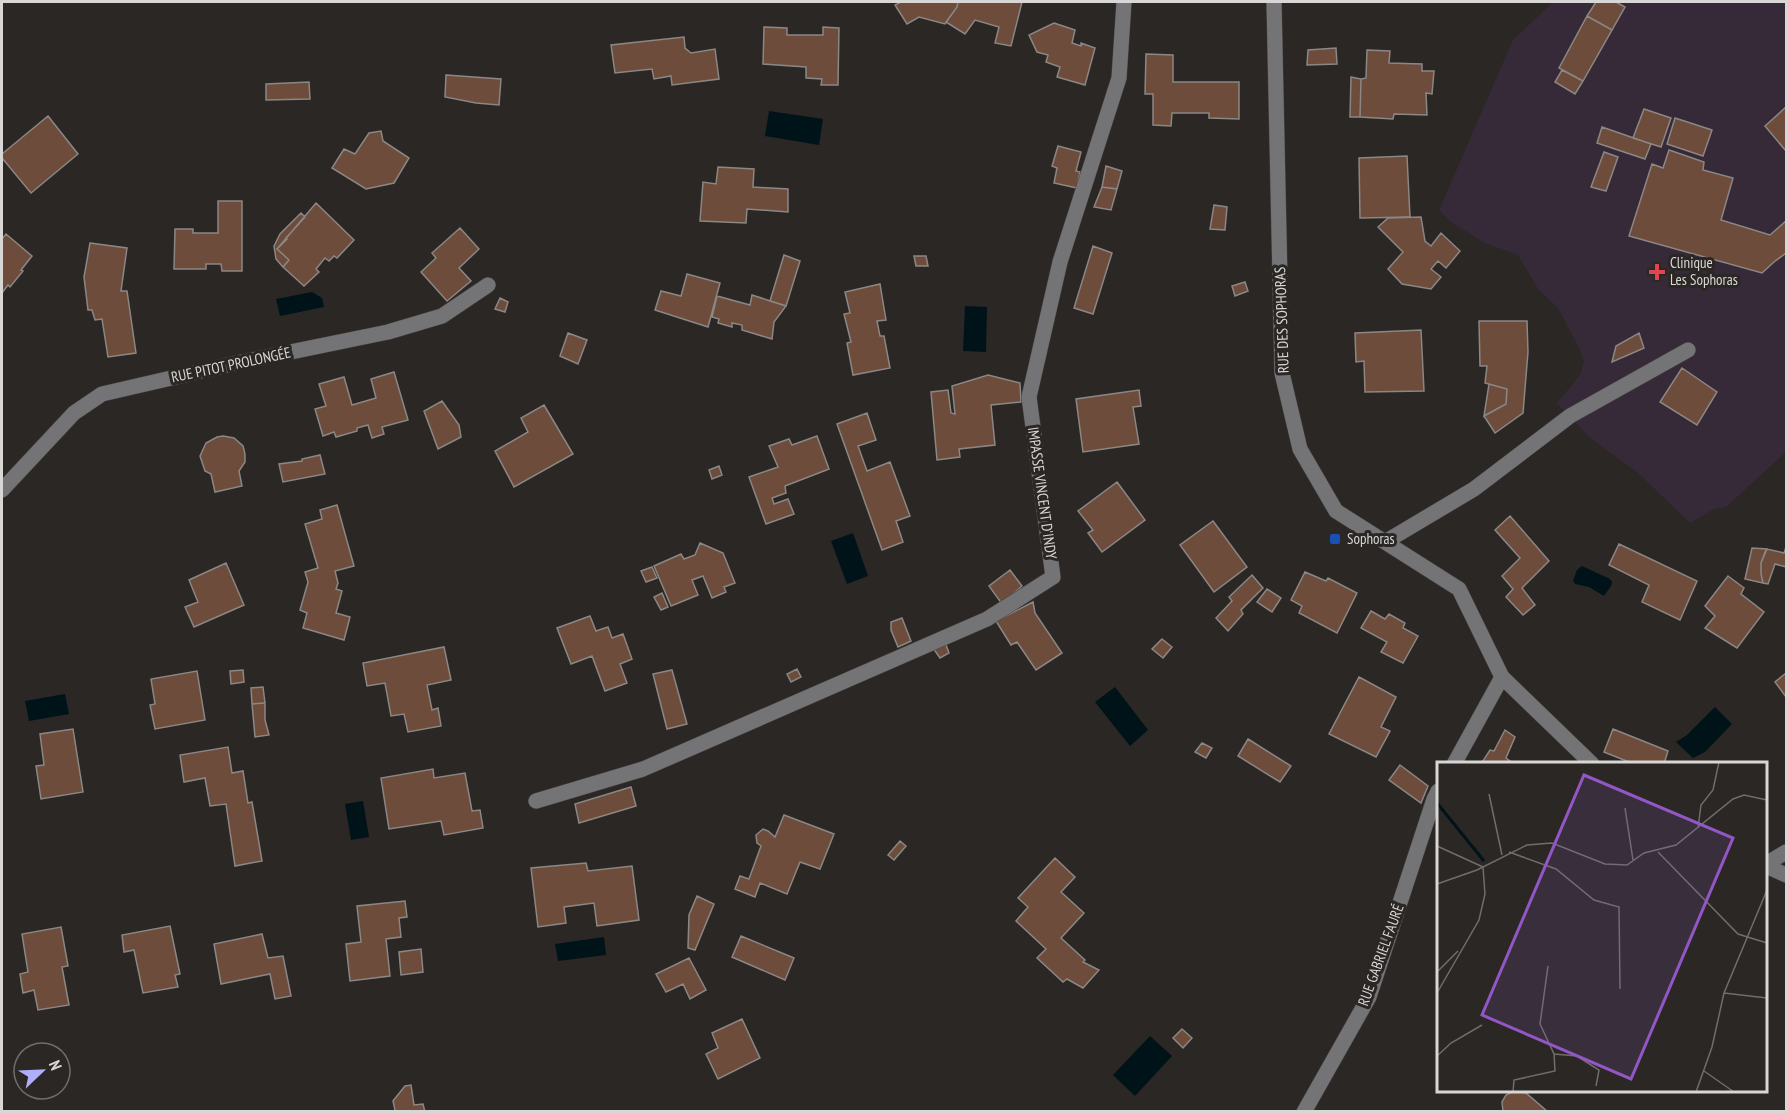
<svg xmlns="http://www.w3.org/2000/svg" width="1788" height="1113" viewBox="0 0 1788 1113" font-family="'PT Sans Narrow',sans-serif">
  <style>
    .medical { fill: #362a38 }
    .water { fill: #001319 }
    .building { fill: #6d4c3b; stroke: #8b8785; stroke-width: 1.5 }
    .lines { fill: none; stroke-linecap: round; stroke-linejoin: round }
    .minor-casing { stroke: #464341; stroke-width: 16 }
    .minor { stroke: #747375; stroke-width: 15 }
    .health-dot { fill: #e0444e; stroke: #2a2725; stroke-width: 2 }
    .transit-dot { fill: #1a4fb4; stroke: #2a2725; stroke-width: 2 }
    .labels { text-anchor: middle; stroke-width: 6; stroke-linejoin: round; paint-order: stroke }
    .poi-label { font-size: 15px; fill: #d9d7d5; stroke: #2a2725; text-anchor: start }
    .street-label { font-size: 15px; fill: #d9d7d5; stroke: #2a2725 }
    .inset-river { fill: none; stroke: #001319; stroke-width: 3 }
    .inset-road { fill: none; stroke: #706d6b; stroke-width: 1.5 }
    .view { fill: #9257c4; fill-opacity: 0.15; stroke: #9257c4; stroke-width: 3 }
    .inset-edge { fill: none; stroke: #d9d7d5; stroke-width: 3 }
  </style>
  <rect width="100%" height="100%" fill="#2a2725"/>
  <path class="medical" d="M1553,2H1786V452L1726,507L1714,509L1690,523L1638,473L1589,437L1557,403L1580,375L1584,362L1579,348L1558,308L1538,289L1518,255L1485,243L1451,222L1439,210L1513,40Z"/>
  <path class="water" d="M769,111L823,119L819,145L765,136Z
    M312,292L322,298L324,307L280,316L276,299Z
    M965,306L987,307L986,352L963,351Z
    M853,533L868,576L847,584L831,541Z
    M1582,566L1610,579L1612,582L1611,586L1604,596L1589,587L1575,584L1573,581L1577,570Z
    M1115,687L1148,730L1130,746L1095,702Z
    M65,694L69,714L29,721L25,701Z
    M1715,707L1732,724L1705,752L1693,758L1676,742L1687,735Z
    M363,801L369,837L351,840L345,804Z
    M604,937L606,955L558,961L555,944Z
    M1150,1036L1172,1056L1135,1096L1113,1075Z"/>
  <path class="building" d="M901,2H958L957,7L945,24L919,17L907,24L895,5Z
    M958,2H1022L1011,46L995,43L999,27L975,20L965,34L946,22L957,7Z
    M1596,2H1616L1625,7L1612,30L1587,16Z
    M1587,16L1612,30L1583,81L1559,68Z
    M1054,23L1075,30L1072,43L1081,46V43L1095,48L1085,85L1057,77L1060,67L1046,62L1048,55L1037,52L1029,35Z
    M764,27L787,28V35H823V27L839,28L838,85H821L822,79L806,78V67L763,64Z
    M684,37L685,48L691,53L715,49L719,79L672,85L671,76L654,79L652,69L615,73L611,45Z
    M1336,48L1337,64L1307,65L1308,50Z
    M1367,50L1390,51L1389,63L1422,64V71H1434L1432,94L1426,93L1427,115L1394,114L1393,119L1360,117L1361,79L1366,78Z
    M1146,54L1173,55V82H1239V119L1209,118V113H1172L1171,126L1153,125V94H1145Z
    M1562,70L1583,81L1575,94L1555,82Z
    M446,75L501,79L499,105L476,103L445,97Z
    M1351,77L1361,79L1360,117H1350Z
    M309,82L310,99L266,100V84Z
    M1786,107V151L1765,126Z
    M1644,109L1671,118L1661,147L1633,138Z
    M48,116L78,154L31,193L2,158V154Z
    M1675,118L1712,130L1703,156L1667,144Z
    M1602,127L1651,144L1645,159L1597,143Z
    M381,131L383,141L409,158L394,183L366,189L332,168L344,149L355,154L369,133Z
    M1058,146L1081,152L1076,171L1080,172L1077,188L1054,183L1057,168L1052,166Z
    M1669,150L1704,162L1703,170L1733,178L1721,220L1770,235L1786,221V253L1774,262L1762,273L1629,236L1652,164L1663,168Z
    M1604,152L1618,157L1606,191L1591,187Z
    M1407,156L1410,217L1360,218L1359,158Z
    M1106,166L1122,171L1117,189L1102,187Z
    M718,167L754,169L753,187L788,189V212L747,209L746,223L700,221L703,182L716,184Z
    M1102,187L1117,189L1111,210L1094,207Z
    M218,201H242V271H222L221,264H206V269H174L175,229H193V233H218Z
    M316,203L354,240L337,258L334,256L329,261L325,258L316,269L319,272L304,286L283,267L289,260L277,249Z
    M1214,205L1227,207L1225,230L1210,229Z
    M301,213L305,217L286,238L287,239L277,249L289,260L283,267L276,259L274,246L280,234Z
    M1421,217L1425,241L1431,246L1441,233L1460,251L1446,268L1438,261L1431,269L1441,277L1431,289L1402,284L1388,269L1403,252L1378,227L1388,218Z
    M460,228L479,249L459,268L471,281L447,301L421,272L436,258L432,253Z
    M6,234L32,256L21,270L23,271L10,287L8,285L2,293V239Z
    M90,243L127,248L121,291H127L136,353L108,357L102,319L95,320L92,310H88L84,277Z
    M1093,246L1112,253L1093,314L1074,308Z
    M784,255L800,261L786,306L770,301Z
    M914,256H926L928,266H916Z
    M687,274L720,283L708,327L655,310L661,291L681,296Z
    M1245,282L1248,291L1235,296L1232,286Z
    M880,284L886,320L877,321L880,336H884L890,368L853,375L847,343L851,342L844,314L850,313L845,292Z
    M752,295L786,306L774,322L772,339L742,330V325L732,323V327L718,323L719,319L712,317L717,296L750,305Z
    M500,298L508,302L505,312L495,309Z
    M1479,321H1527L1528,352L1523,413L1495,433L1484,416L1506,404L1507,389L1485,383L1487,366H1480Z
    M1421,330L1424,391L1365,392L1364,361L1356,362L1355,333Z
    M568,333L587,340L578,364L560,356Z
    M1639,333L1644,348L1612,362L1616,346Z
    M1682,368L1717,392L1697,425L1660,402Z
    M394,372L408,420L382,427L384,434L372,438L368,425L357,428V431L336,437L334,432L323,436L315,409L326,406L319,384L344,377L352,405L376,398L371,379Z
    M988,375L1020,383L1021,402L991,405L995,445L959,449L960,457L937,460L931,392L948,390L951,413L955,414L952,386Z
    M1489,384L1507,389L1506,404L1484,416Z
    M1139,390L1141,406L1133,407L1139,444L1083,452L1076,399Z
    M442,401L459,425L461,437L438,449L424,411Z
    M544,405L573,454L514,487L495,451L528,432L521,418Z
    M867,413L876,440L858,446L867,471L890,462L910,516L896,521L903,542L882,550L837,424Z
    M223,436L234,438L243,446L245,454V462L239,471L242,486L215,492L211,474L205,471L200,456L206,443L217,437Z
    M817,436L829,469L785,486L786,493L772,498L774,504L788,499L794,514L766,524L749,477L778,467L769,446L789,439L792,445Z
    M320,455L325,474L283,482L279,464L302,461V459Z
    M719,466L722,475L712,479L709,470Z
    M1117,482L1145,520L1102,552L1088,533L1093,530L1078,511Z
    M337,505L354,566L335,571L338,583L336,589L342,591L336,613L350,617L344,640L303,628L307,613L300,610L308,582L305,572L318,568L305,524L322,519L320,510Z
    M1510,516L1549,561L1522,588L1535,605L1523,615L1506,597L1513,589L1502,576L1520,558L1495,530Z
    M1213,521L1247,567L1214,592L1180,545Z
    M700,543L723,553L735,583L724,587L726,592L712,598L703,576L692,580L698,595L671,606L654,566L681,554L684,559L695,555Z
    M1619,544L1697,581L1680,620L1642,602L1649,585L1609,565Z
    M1786,547V567L1775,564L1768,584L1763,583L1761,574V563L1765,552L1767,549L1784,553Z
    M1752,548L1767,549L1761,563V574L1763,583L1745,579Z
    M226,563L244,605L194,627L185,607L198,602L189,580Z
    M652,567L657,578L646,582L641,571Z
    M1010,570L1022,586L1002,604L989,586Z
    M1305,572L1326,581L1328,578L1357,593L1337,633L1299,613L1302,606L1291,600Z
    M1252,575L1263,588L1241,610L1243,614L1228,631L1216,618L1232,601L1229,597Z
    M1728,576L1744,588L1741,594L1764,612L1737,648L1705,628L1715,616L1705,606Z
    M1267,589L1281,598L1272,612L1257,602Z
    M662,593L668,607L661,610L654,597Z
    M1033,602L1035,613L1062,653L1036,670L1017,642L1011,645L996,621Z
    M1371,611L1385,619L1389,614L1405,623L1403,628L1418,636L1403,663L1381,652L1387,642L1361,628Z
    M590,616L596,631L608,627L612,638L623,634L632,659L620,664L627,683L605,691L592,656L571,664L557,628Z
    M902,618L911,641L898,647L891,630V622Z
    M1162,639L1172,647L1163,658L1152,649Z
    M945,642L949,653L940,658L933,648Z
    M444,647L451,680L427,685L432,710L438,708L441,726L408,732L404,714L391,716L385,683L367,686L363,663Z
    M797,669L801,677L791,682L787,674Z
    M243,670L244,682L231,684L230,671Z
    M672,670L687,724L667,729L653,674Z
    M197,671L205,720L155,729L150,705L155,704L151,679Z
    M1786,673V697L1775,682Z
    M1359,677L1396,697L1381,727L1390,731L1376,757L1329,734Z
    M263,687L265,703L252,704L251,688Z
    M265,703V720L269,735L255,737L252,704Z
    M73,729L83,792L41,799L36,766L44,765L40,734Z
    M1613,729L1668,751L1664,764H1634L1604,752Z
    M1505,730L1515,737L1506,758L1514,764H1481L1490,750L1494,751Z
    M1248,739L1291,766L1280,782L1238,756Z
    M1202,743L1212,748L1206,758L1195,752Z
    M228,747L232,773L243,771L248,803L252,802L262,861L235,866L226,804L210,806L205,778L184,782L180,755Z
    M1400,765L1428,786L1421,803L1389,780Z
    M433,769L434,778L465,773L472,811L480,810L483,828L444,835L441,821L389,829L381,778Z
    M631,787L636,806L579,823L575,804Z
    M784,815L834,834L820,869L800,862L787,894L760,883L755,897L735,889L740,876L749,879L761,846L757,843L756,835L763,829L768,831L775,837Z
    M900,841L906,846L894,860L888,855Z
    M1055,858L1075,877L1061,892L1084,913L1061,938L1085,960L1083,962L1099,970L1083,988L1067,979L1063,982L1037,958L1046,949L1016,921L1028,907L1018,898Z
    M586,863L588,871L632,866L639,920L597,926L594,903L564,907L566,923L538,927L531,868Z
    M697,896L714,904L695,950L688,948L689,915Z
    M405,901L407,917L399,918L401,937L386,939L390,976L350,981L346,944L361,942L357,906Z
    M170,926L180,974L175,975L178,987L143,993L134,950L124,952L122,935Z
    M61,927L68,966L62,967L69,1005L38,1010L34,990L23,993L20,974L28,972L22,934Z
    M262,934L268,958L283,956L291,996L275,999L270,974L221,984L214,944Z
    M741,936L794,958L785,980L732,957Z
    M421,949L423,972L401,975L399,952Z
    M689,958L706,990L690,999L683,984L666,992L656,974Z
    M742,1019L760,1058L718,1079L706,1054L718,1048L712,1033Z
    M1182,1029L1192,1038L1183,1048L1173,1038Z
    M411,1085L414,1105L423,1104L425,1112H394L395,1110L393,1101L405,1086Z
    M1514,1091H1519L1526,1093L1548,1112H1503L1502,1102L1506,1095Z"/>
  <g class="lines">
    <g class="minor-casing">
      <path id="minor" d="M1274,2L1282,373L1300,449L1336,511L1459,589L1502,677L1592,764
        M2,490L74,413L102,394L232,364L388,332L442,316L488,285
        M1385,542L1474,489L1570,416L1688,350
        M1454,764L1502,677
        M536,801L643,769L987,619L1053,577L1029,397L1060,262L1119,78L1124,2
        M1766,864L1786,852
        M1766,866L1786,875
        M1304,1112L1369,997L1434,799L1438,791"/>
    </g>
    <use href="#minor" class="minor"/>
  </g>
  <path class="health-dot" d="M1654 263h6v6h6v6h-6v6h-6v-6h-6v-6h6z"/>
  <rect class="transit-dot" x="1329" y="533" width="12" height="12" rx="3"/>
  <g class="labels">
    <g class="poi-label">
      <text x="1670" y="268">Clinique<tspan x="1670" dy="17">Les Sophoras</tspan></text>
      <text x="1347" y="544">Sophoras</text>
    </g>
    <g class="street-label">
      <text transform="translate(1282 320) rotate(-92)" y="5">RUE DES SOPHORAS</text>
      <text transform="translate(231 365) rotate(-12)" y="5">RUE PITOT PROLONGÉE</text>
      <text transform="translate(1042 493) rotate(82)" y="5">IMPASSE VINCENT D'INDY</text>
      <text transform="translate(1381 955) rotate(-70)" y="5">RUE GABRIEL FAURÉ</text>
    </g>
  </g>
  <g transform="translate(1437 762)">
    <rect width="330" height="330" fill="#2a2725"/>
    <path class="inset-river" d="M0,41L47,99"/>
    <path class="inset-road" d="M52,32L65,93M188,46L196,98M261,66L264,43L276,28L282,0M0,84L46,105M72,90L119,107L157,138L182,145L183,227M221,90L301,172L330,181M0,122L40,108L90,83L115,81L168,102L190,103L207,91L239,83L296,37L307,33L330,38M0,210L21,189M0,231L42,158L48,132L46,105M287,231L330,236M117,292L140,294L154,303L162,308L159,324M0,294L14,281L45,263M267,309L297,330M76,330L77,318L118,309L117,292L103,262L111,204M259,330L275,285L287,231L330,128"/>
    <path class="view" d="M147,13L296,76L194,317L45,253Z"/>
    <rect width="330" height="330" class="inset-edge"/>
  </g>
  <rect width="1788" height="1113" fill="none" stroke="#d9d7d5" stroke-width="6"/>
  <g transform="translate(42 1071) rotate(67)"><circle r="28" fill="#2a2725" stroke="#706d6b" stroke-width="1.5"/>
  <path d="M0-4.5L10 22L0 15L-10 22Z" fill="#afaefa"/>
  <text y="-9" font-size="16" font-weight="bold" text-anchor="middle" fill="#d9d7d5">N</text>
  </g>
</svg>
